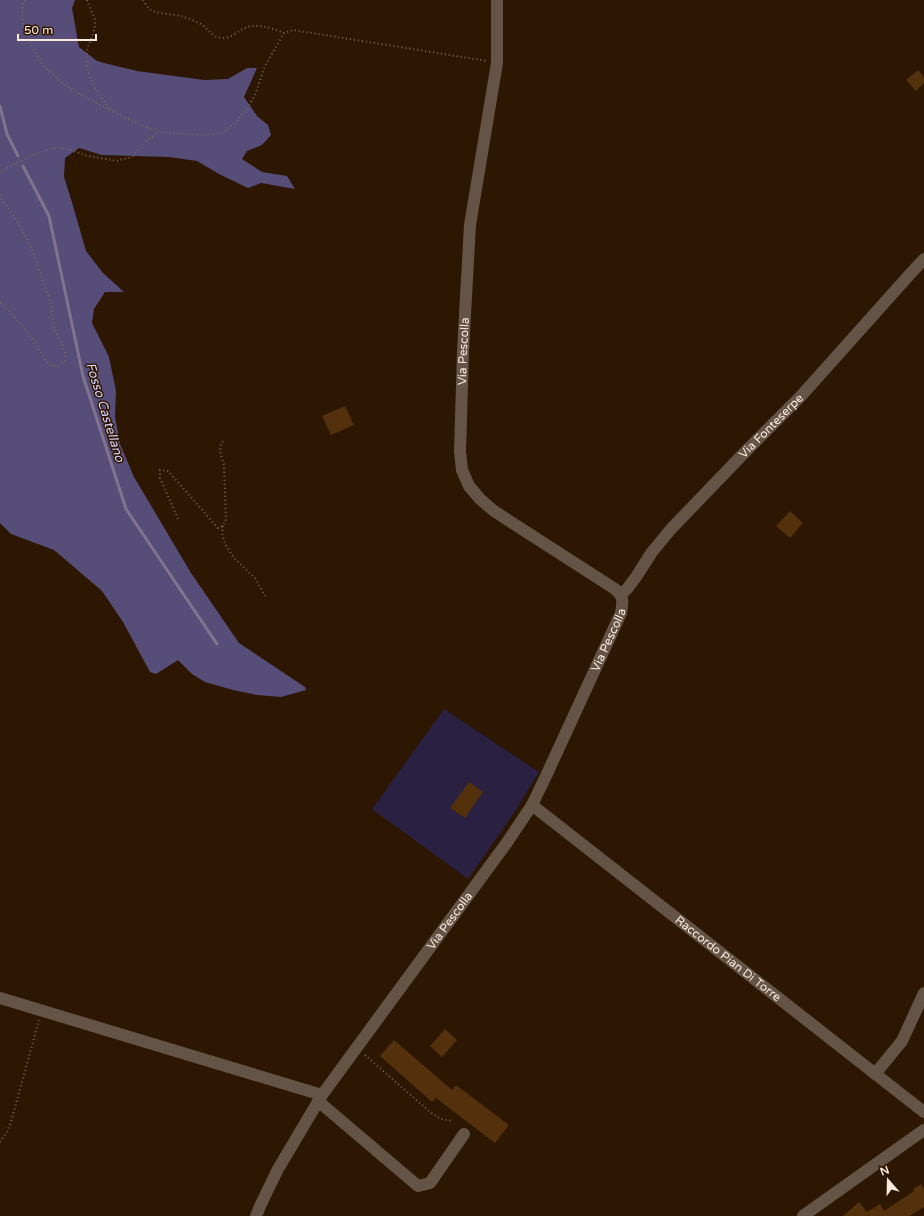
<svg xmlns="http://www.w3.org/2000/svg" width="924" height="1216" viewBox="0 0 924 1216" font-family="'Varela Round',sans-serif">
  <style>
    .green { fill: #292042; fill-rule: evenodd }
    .forest { fill: #564d78 }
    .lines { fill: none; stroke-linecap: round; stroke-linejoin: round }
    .stream { stroke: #80748e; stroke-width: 3 }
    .building { fill: #54310d }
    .path { stroke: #7c6856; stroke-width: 2; stroke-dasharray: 1 3; stroke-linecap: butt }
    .minor { stroke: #655446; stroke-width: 12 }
    .labels { text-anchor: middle; stroke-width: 3; stroke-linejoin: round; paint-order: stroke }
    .street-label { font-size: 12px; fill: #faeadd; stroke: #2d1702 }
    .water-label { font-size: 13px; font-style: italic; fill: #dad3fe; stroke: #2d1702 }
  </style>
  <rect width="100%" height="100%" fill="#2d1702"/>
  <path class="green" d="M444,709L539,772L514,813L468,879L372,809ZM469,782L483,792L464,818L451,808Z"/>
  <path class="forest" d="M0,0H75L72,8L79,47L97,61L108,64L137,71L204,80L228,79L247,68H257L244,97L257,116L268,125L271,135L262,145L247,151L242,159L262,172L287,176L295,189L261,183L248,188L219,174L197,161L169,157L102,155L79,148L65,158L64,177L71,199L86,251L103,273L124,292H105L94,309L92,323L109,357L116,391L115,417L120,444L134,477L191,573L239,643L305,687L306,690L281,697L257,695L233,690L205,682L192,674L178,660L156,674L150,672L123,622L102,591L54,550L11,534L0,523Z"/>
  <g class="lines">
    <path class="stream" d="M0,106L7,134L18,156
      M23,166L49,216L83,376L126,509L217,644"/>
  </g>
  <path class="building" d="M918,70L924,77V83L916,91L906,80Z
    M345,406L354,425L331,435L322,416Z
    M790,511L803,523L790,538L776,526Z
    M469,782L483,792L465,818L450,808Z
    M445,1029L457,1040L442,1057L430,1046Z
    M394,1040L452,1090L456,1085L509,1125L495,1143L436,1098L432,1102L380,1056Z
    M921,1184L924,1189V1207L910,1216H843L859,1202L867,1212L880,1204L884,1211L914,1191L913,1189Z"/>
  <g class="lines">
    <path class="path" d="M25,0L23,3L22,18L27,38L43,65L60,81L79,94L126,118L158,132L205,135L222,133L234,124L246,111L255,95L265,66L284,33L293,30L487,61
      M87,0C89,7 93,13 95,20C96,29 91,39 88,47C81,70 97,92 110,109
      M143,0C145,3 148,8 151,10C157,14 173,14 181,16C187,18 195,21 201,24C210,30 211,37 223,38C231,38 237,32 243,29C256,22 271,28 284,33
      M0,172L32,155L54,148L69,149L84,155L116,161L132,157L147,140L158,132
      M0,195L3,202L16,219L27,239L35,257L52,307L54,328L62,344L66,358C62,365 58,367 50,365C42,356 37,346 30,336C21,324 11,313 0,302
      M178,519L160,478V470L168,471L218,528L223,526L226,519L224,465L220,451L221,443L224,441
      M223,526L222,533L225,544L234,558L255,578L265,596
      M365,1055L430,1112L441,1119L452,1121
      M0,1142L7,1132L11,1122L39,1020"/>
    <g class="minor">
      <path id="s1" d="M621,594L627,589L636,577L652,552L671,529L747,450L801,396L911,273L924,259"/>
      <path id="s2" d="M532,805L924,1112"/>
      <path d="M0,998L322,1095"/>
      <path d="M875,1074L902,1041L924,993"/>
      <path d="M318,1101L418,1186L430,1183L464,1134"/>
      <path id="s3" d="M256,1216L261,1204L278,1169L322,1095L508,841L532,805L546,776L621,613C623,601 624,597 615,589L494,511L480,499L469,486L462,470L460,452L463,351L470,225L497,63V0"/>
      <path d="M803,1216L924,1130"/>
    </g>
  </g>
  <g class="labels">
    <g class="street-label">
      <text dy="4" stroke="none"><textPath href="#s3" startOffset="1050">Via Pescolla</textPath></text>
      <text dy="4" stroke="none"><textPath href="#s1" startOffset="226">Via Fonteserpe</textPath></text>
      <text dy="4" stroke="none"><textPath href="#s3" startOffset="678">Via Pescolla</textPath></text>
      <text dy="4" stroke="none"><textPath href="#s3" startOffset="354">Via Pescolla</textPath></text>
      <text dy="4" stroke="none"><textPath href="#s2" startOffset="249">Raccordo Pian Di Torre</textPath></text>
    </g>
    <g class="water-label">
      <text transform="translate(106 412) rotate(73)" y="5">Fosso Castellano</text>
    </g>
  </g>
  <g transform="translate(888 1180) rotate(340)" stroke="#2d1702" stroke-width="3" paint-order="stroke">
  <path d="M0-3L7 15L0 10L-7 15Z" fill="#faeadd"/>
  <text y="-6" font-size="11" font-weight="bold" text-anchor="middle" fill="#faeadd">N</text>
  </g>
  <path d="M18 34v6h78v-6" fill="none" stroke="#faeadd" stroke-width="2"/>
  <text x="24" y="34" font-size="12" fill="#faeadd" stroke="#2d1702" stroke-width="3" paint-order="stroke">50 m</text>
</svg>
